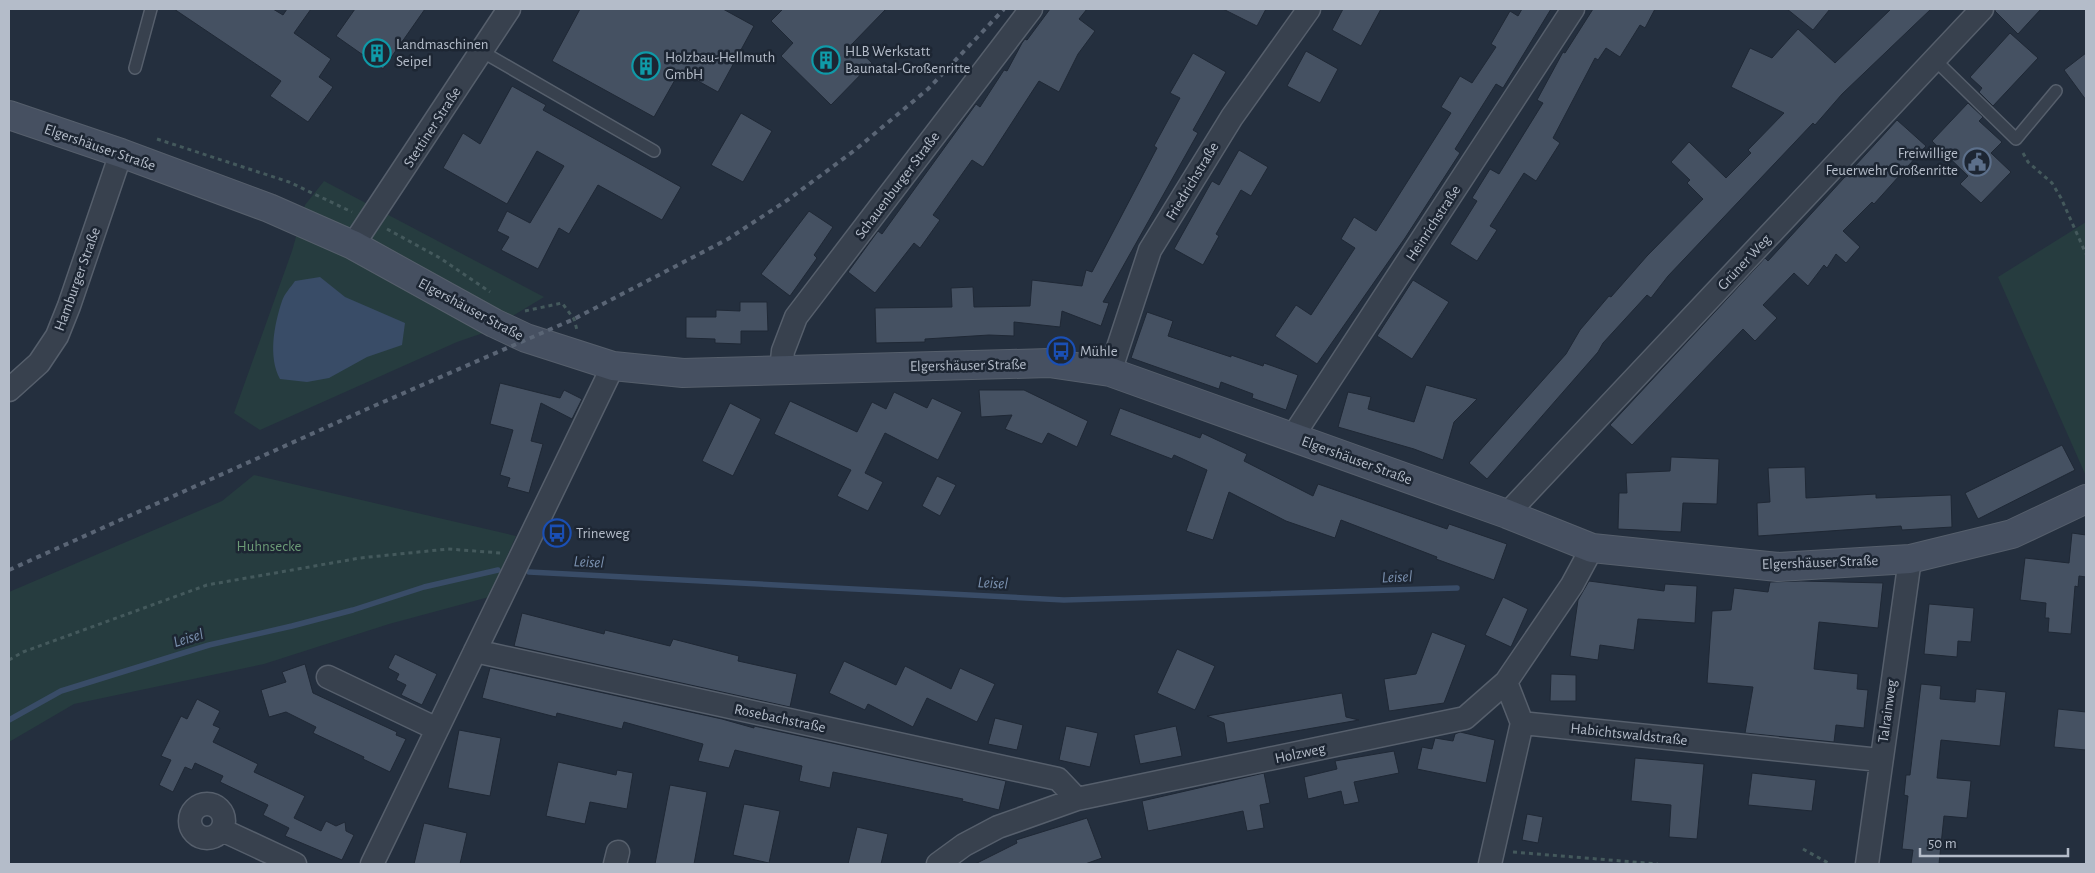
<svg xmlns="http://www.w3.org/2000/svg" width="2095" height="873" viewBox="0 0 2095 873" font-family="'Alegreya Sans',sans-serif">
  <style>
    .green { fill: #263c3f }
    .water { fill: #394c67 }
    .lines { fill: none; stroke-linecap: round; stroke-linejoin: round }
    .stream { stroke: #394c67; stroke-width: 5.5 }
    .building { fill: #455162; stroke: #1f2835 }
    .lane-casing { stroke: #565f6c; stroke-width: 14 }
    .street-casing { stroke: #565f6c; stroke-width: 25 }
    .secondary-casing { stroke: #565f6c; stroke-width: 30 }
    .path { stroke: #44595c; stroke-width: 3; stroke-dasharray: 4 4; stroke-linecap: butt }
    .lane { stroke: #38414e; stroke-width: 11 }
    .street { stroke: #38414e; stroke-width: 22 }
    .secondary { stroke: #465061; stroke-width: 28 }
    .rail { stroke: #5a6575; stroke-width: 4; stroke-dasharray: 5 5; stroke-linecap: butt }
    .labels { text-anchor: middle; stroke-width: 5; stroke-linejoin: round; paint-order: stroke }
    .poi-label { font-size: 15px; fill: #b4bcc9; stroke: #1d2633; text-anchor: start }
    .street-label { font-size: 15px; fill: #b4bcc9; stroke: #1d2633 }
    .park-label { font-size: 15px; fill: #6b9a76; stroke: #1d2633 }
    .water-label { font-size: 16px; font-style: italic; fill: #7c92b1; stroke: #1d2633 }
  </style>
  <rect width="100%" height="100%" fill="#242f3e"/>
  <path class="green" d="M324,181L544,297L486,332L457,342L260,430L234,413L292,251L305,205Z
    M2086,222V476L1998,277Z
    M254,475L516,536L489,597L389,624L264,664L74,704L9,742V592L222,501Z"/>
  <path class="water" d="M320,277L345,297L405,323L402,345L367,357L329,378L307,382L280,379C268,357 274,325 282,301C284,294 291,287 295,281Z"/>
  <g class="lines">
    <path class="stream" d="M529,572L1064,600L1457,588
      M9,720L61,691L209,645L292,626L353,610L424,587L498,570"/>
  </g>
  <path class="building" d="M174,9H273L283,15L287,9H311L294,33L331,59L319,77L333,87L308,122L270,96L281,81Z
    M355,9H425L383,69L336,36Z
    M580,9H723L754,26L718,92L680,71L654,117L552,61Z
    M783,9H886L852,44L872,63L831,105L781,56L793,43L771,21Z
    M1050,9H1087L1079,19L1095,31L1078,54L1059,92L1039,81L983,167L972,160L933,215L940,220L920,248L914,243L875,293L848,272L878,231L882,234L976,104L980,107L1004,70L1007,71L1022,43L1025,39L1027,40Z
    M1223,9H1266L1257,26Z
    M1343,9H1381L1361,46L1332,30Z
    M1522,9H1551L1503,88L1496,84L1455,149L1460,153L1405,238L1317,364L1275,336L1296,305L1311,315L1355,248L1341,239L1354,217L1376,231L1451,113L1441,107L1460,76L1472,83L1496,47L1491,44L1510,11L1518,16Z
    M1593,9H1655L1645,28L1640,25L1620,57L1606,48L1598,60L1595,58L1553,138L1560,143L1536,181L1524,173L1490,226L1497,230L1477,261L1450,244L1477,201L1472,198L1490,169L1499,174L1543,103L1537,100L1563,52L1565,53Z
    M1787,9H1830L1813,30Z
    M1891,9H1931L1842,94L1815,125L1813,123L1668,276L1651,298L1647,295L1603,343L1598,352L1487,479L1469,463L1566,354L1580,330L1609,296L1611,297L1647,256L1703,199L1687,183L1690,180L1671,162L1689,142L1726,178L1751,153L1748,150L1784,113L1731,87L1750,48L1772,58L1798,29L1835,63Z
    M1995,9H2041L2018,34L1995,11Z
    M2010,33L2038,58L1993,106L1979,92L1982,88L1970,77Z
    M1306,51L1338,69L1320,103L1287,86Z
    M1193,53L1226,72L1193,130L1198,133L1103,302L1109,303L1101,326L1062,311L1060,327L1014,322V336L989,335L925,339V342L876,343L875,308L952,307L951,288L973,287L974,307L1030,306L1032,280L1082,286L1086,270L1092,272L1157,148L1154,146L1180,98L1170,93Z
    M2086,53V100L2064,70Z
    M512,86L546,105L543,110L681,187L662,220L598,185L569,234L559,228L538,269L501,250L509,237L497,231L507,211L530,223L564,166L537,151L507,204L443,168L463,133L480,144Z
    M1968,103L1983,117L1979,121L2002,142L1991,153L2011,172L1981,203L1960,184L1968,176L1932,141Z
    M741,113L772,131L743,182L711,165Z
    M1897,120L1926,146L1874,204L1872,202L1843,231L1860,247L1846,263L1836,254L1827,268L1824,265L1808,286L1794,273L1763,305L1777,318L1755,341L1743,329L1632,445L1610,425L1765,258L1768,261Z
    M1239,150L1268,167L1251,196L1241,190L1216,234L1219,236L1203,265L1174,249L1212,181L1219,185Z
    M809,211L833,227L814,255L817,258L790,296L761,274Z
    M1413,280L1449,302L1412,359L1377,336Z
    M740,302H767L768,331H741V344L715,343V339L686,338V317H716V310L740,311Z
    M1147,312L1173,321L1168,336L1231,357V355L1263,366L1264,363L1298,375L1286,410L1252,398L1253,394L1221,382L1219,389L1131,358Z
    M500,383L560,398L564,390L582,399L572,419L541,403L531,441L543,444L529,493L507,487L510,478L500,475L513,430L490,424Z
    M1426,385L1477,399L1454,422L1443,460L1414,449L1338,427L1348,392L1371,397L1368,409L1414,422Z
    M979,390H1024L1088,421L1077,447L1048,433L1042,444L1005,429L1012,415L981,417Z
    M894,392L927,408L932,398L962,412L938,460L885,433L865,473L883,482L868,511L837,496L851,470L774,434L790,401L857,432L872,402L886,409Z
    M730,403L761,419L733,476L702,461Z
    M1120,408L1200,438L1202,433L1247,454L1244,461L1313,496L1318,484L1447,529L1449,524L1507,544L1494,580L1436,559L1437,557L1341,520L1335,538L1286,521L1229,492L1213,540L1186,531L1207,470L1174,455L1172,459L1110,435Z
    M2062,445L2075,470L1978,519L1965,493Z
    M1671,457L1719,459L1717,504L1683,503L1681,532L1618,529L1619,493H1627L1626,473L1670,471Z
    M1805,467L1806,498L1876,494V498L1951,495L1952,527L1902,530L1901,526L1758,536L1757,503L1770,502L1768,468Z
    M937,476L956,485L940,516L922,506Z
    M2072,533L2086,535V577L2079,576L2078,587L2075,586L2071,634L2048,632L2049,618H2045L2046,603L2020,600L2025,558L2069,563Z
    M1589,581L1664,591L1665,584L1697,586L1695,623L1638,619L1634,650L1600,645L1598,660L1570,656L1578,600Z
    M1801,581L1883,583L1878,628L1819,622L1814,669L1858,674L1857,689L1868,690L1864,728L1836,725L1834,742L1745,733L1753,687L1707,683L1712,611L1731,610L1734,588L1768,592L1770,582Z
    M1503,597L1528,609L1511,647L1485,635Z
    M1929,604L1974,608L1971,642L1958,641L1957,657L1924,654Z
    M522,613L604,634L605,630L670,646L673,639L739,656L738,661L797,674L790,707L514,646Z
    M1432,632L1466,645L1444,703L1389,711L1384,679L1416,674Z
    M1177,649L1215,666L1195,710L1157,693Z
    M395,654L437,674L422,705L401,695L406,685L396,680L399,674L388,668Z
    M844,661L896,685L905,666L951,689L960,668L995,684L977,722L927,698L913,727L868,704L865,710L829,693Z
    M305,664L313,693L397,732L396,735L406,739L390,772L363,759L364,757L313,733L316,727L286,712L269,717L261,690L286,682L282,672Z
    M490,668L722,719L754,728V726L1006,781L999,810L962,801L963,799L833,772L830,788L799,781L802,766L735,750L729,768L698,761L703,744L624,722L622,729L557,713L556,717L482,698Z
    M1551,674L1576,675V701H1550Z
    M1921,684L1941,686L1940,699L1975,702L1976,689L2006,692L2000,746L1941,740L1937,778L1971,781L1967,818L1944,816L1939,864H1911L1913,850L1902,849L1908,796L1904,795L1906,775H1910Z
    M1342,693L1346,717L1359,720L1227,743L1224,723L1207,716Z
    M197,699L220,711L213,725L220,728L213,742L258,764L254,772L305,796L294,818L321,831L326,821L336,826L345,822L346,831L354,835L342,860L285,836L289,828L263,815L268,805L220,782L223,776L195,763L192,770L185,767L173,792L159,785L171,760L161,756L181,716L187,719Z
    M2058,709L2086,712V750L2054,747Z
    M995,718L1023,725L1017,750L988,744Z
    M1066,726L1098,733L1090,767L1059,760Z
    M1176,726L1182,756L1140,764L1134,735Z
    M459,730L501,738L490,796L448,788Z
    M1460,732L1495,740L1486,783L1417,769L1422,747L1432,749L1435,738L1453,741L1455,734Z
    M1394,751L1399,773L1354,782L1359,802L1344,805L1341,791L1308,799L1304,777L1337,769L1335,761Z
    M1635,758L1704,764L1697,839L1669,837L1671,805L1631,801Z
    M558,762L616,775L617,770L633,773L627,809L590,802L585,824L546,816Z
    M1264,773L1270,803L1260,805L1264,828L1247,831L1243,811L1148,831L1142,801Z
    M1752,773L1816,780L1812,811L1748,805Z
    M670,785L707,792L694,864H655Z
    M744,804L780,811L769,863L733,855Z
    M1527,814L1543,817L1538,843L1522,840Z
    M1087,818L1102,858L1085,864H975L1017,843L1016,840Z
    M424,823L467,833L460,864H414Z
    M857,827L888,834L881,864H848Z"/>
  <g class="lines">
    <g class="lane-casing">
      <path id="lane" d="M481,51L654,151
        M1934,59L2016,139L2056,91
        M135,68L151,9"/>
    </g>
    <g class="street-casing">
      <path id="street" d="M353,245L509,9
        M781,370L783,351L796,317L1031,9
        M1110,372L1150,250L1232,117L1309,9
        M9,390L39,363L57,336L69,306L121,153
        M1293,436L1573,9
        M1507,514L1982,9
        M475,651L1058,779L1077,799
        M328,677L437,729
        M1506,682L1522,723
        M190 821a17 17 0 1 1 34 0a17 17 0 1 1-34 0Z
        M222,830L295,864
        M372,864L613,366
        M615,864L618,852
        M938,864L964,845L998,827L1077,799L1465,718L1506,682L1572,585L1592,548
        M1490,864L1522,723L1880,760
        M1867,864L1910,559"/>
    </g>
    <g class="secondary-casing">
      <path id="secondary" d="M9,115L121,153L269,208L353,245L494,323L526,338L613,366L683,373L1049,363L1110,372L1507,514L1592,548L1778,567L1910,559L2012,534L2086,499"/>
    </g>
    <path class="path" d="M157,139L289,182L352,212
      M2023,153L2028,162L2052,183L2061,198L2086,254
      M387,229L440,258L490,292
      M525,311L562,303L574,319L577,330
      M9,660L23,652L207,585L360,558L448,549L501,553
      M1803,849L1830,864
      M1513,852L1658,864"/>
    <use href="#lane" class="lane"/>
    <use href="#street" class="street"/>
    <use href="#secondary" class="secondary"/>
    <path class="rail" d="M9,570L367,409L574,319L728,239L789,199L855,150L928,89L1004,9"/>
  </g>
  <defs>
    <g id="building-ring" transform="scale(1.4375)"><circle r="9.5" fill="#1d2633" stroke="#0f9aa8" stroke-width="1.5"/><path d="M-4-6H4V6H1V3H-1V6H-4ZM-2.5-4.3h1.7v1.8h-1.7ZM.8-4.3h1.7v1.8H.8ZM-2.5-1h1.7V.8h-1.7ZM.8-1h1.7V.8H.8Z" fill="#0f9aa8"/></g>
    <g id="civic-ring" transform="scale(1.4375)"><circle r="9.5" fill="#1d2633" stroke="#5c6f8a" stroke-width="1.5"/><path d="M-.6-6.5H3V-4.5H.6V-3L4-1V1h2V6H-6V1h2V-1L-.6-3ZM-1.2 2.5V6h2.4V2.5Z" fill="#5c6f8a"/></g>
    <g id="bus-ring" transform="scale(1.4375)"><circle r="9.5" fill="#1d2633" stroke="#1a4fb4" stroke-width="1.5"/><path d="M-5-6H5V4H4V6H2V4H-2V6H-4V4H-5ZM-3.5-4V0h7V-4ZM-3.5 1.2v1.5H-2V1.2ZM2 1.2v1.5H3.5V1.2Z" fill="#1a4fb4"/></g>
  </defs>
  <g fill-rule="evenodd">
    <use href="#building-ring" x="377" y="53"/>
    <use href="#building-ring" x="826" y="60"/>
    <use href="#building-ring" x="646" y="66"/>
    <use href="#civic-ring" x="1977" y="162"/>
    <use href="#bus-ring" x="1061" y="351"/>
    <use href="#bus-ring" x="557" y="533"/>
  </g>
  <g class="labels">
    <g class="poi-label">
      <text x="396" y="49">Landmaschinen<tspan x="396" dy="17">Seipel</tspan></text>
      <text x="845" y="56">HLB Werkstatt<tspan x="845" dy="17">Baunatal-Großenritte</tspan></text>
      <text x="665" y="62">Holzbau-Hellmuth<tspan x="665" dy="17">GmbH</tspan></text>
      <text x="1958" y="158" text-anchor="end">Freiwillige<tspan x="1958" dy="17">Feuerwehr Großenritte</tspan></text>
      <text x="1080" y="356">Mühle</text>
      <text x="576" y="538">Trineweg</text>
    </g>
    <g class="street-label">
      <text transform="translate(432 127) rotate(-57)" y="5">Stettiner Straße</text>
      <text transform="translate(100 147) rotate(19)" y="5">Elgershäuser Straße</text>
      <text transform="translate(1192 181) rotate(-59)" y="5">Friedrichstraße</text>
      <text transform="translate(897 185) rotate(-53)" y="5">Schauenburger Straße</text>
      <text transform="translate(1433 223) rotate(-57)" y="5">Heinrichstraße</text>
      <text transform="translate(1744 262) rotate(-47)" y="5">Grüner Weg</text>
      <text transform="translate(77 279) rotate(-70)" y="5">Hamburger Straße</text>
      <text transform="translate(471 309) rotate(28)" y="5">Elgershäuser Straße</text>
      <text transform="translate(968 365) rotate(-1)" y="5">Elgershäuser Straße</text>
      <text transform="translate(1357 460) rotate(20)" y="5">Elgershäuser Straße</text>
      <text transform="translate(1820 562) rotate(-2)" y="5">Elgershäuser Straße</text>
      <text transform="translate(1887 711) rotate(-82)" y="5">Talrainweg</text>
      <text transform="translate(780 718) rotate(12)" y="5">Rosebachstraße</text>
      <text transform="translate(1629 734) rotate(6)" y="5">Habichtswaldstraße</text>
      <text transform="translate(1300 753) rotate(-12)" y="5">Holzweg</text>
    </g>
    <g class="park-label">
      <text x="269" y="551">Huhnsecke</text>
    </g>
    <g class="water-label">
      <text transform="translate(589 561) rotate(3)" y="6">Leisel</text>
      <text transform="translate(1397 576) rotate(-2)" y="6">Leisel</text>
      <text transform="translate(993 582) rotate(3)" y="6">Leisel</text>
      <text transform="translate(188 637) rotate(-17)" y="6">Leisel</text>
    </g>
  </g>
  <rect width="2095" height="873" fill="none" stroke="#b4bcc9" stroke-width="20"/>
  <path d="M1920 848v8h148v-8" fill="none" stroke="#b4bcc9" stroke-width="2.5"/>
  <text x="1928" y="848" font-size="15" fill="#b4bcc9" stroke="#1d2633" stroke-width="4" paint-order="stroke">50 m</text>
</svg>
